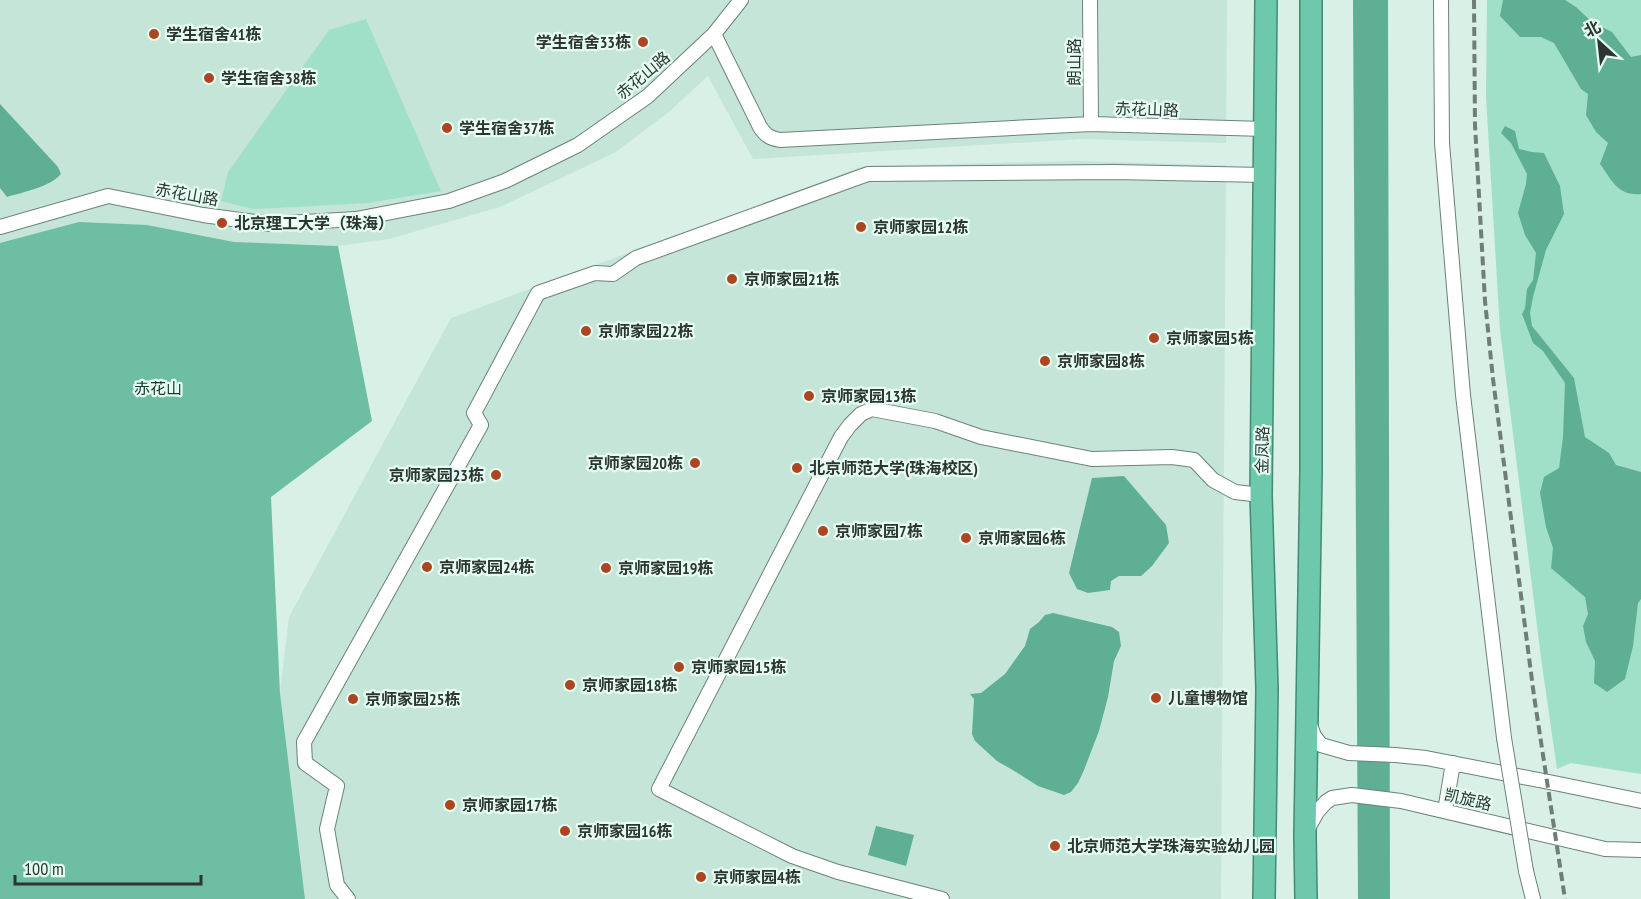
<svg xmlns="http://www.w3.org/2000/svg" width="1641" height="899" viewBox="0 0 1641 899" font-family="'PT Sans Narrow','Noto Sans SC',sans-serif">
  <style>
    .built { fill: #c5e5d9 }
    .green { fill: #a0e0c8 }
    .forest { fill: #6dbea2 }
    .water { fill: #5eaf93 }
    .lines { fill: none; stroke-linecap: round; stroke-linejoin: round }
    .minor-casing { stroke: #6c8279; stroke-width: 16 }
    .trunk-casing { stroke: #408c74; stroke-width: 24 }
    .minor { stroke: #fff; stroke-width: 14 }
    .trunk { stroke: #6ec8ac; stroke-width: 21 }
    .rail { stroke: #6f7e78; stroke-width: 4; stroke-dasharray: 9 4.5; stroke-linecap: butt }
    .minor-bridge-casing { stroke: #6c8279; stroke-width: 16; stroke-linecap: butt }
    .minor-bridge { stroke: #fff; stroke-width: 14 }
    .poi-dot { fill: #ad4620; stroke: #e5fdf3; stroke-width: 2 }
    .labels { text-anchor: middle; stroke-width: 4.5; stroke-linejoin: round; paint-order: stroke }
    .poi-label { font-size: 16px; font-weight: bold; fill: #2d3632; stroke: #e5fdf3; text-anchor: start }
    .street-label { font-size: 16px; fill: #2d3632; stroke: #e5fdf3 }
    .park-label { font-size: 16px; fill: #173c2f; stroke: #e5fdf3 }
  </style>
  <rect width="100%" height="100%" fill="#d8f0e6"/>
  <path class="built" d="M0,0H1227L1226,143L1081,139L753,159L708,76L670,111L616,152L500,207L389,239L338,246L234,242L0,477Z
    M1076,161L1226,165L1221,899H305L280,692L289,617L451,318L864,166Z"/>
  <path class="green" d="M1487,0H1641V774L1571,763L1557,769L1541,658L1500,330L1486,97Z
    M366,19L441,191L368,203L296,207L253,209L221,201L228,172L329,30Z"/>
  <path class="forest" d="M79,222L147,225L234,242L338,246L372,421L271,497L280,693L305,899H0V243Z"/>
  <path class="water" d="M1353,0H1388L1390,899H1358Z
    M1503,0H1565L1576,7L1592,22L1612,32L1631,57L1641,55V194C1617,196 1612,180 1600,164L1608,143L1596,132L1586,115L1588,94L1581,89L1554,43L1541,37H1520L1500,16Z
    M0,104L58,167L61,174C50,187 23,192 7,197L0,188Z
    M1505,126L1515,131L1519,149L1532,152L1544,153L1560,186L1564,214L1546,250L1533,297L1530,313L1532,326L1574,378L1585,437L1609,453L1616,465L1641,472V599L1638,603L1633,646L1625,679L1607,692L1594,683L1595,661L1586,642L1583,626L1588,614L1585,597L1551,568L1553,548L1546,527L1540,493L1544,477L1559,468L1563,437L1565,383L1543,351L1533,343L1522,314L1525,308L1527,289L1533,280L1536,253L1525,235L1518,213L1526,184L1527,174L1511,143L1501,133Z
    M1124,476L1166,525L1169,543L1152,566L1141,576H1119L1111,581L1110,590L1088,593L1077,589L1069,573L1092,478Z
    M1053,613L1112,627L1119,632L1121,646L1114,661L1108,697L1099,731L1084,770L1078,783L1071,792L1064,795L1038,786L1016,772L997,761L975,741L972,734L974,699L970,694L981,693L1005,674L1025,646L1030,629L1039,622L1045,615Z
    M876,826L914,835L906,866L868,855Z"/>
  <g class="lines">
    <g class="minor-casing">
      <path id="minor" d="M1090,0L1091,124
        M1441,0L1442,143L1463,395L1504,738
        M714,34L760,127C766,136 770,138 780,140L1091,124L1265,129
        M0,227L108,196L203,215L270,224L356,219L449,201L505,181L578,145L648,96L714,34L741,0
        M1310,725L1314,736L1321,745L1349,753L1395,755L1426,758L1559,784L1641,801
        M1445,811L1453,763
        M1307,830L1317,812L1326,802L1332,798L1352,795L1401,801L1605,849L1641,850
        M1526,871L1533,899
        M348,899L337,885L327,829L337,786L305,763L304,742L481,425L474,413L538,293L595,273L613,274L636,258L868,174L1114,172L1264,175
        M942,899L838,872L792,856L659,789L841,437L850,425L861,414L872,409L935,421L981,437L1092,459L1172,457L1194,460L1213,480L1235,492L1261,495"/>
    </g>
    <g class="trunk-casing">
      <path id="trunk" d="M1264,899L1267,689L1261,495L1266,0
        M1306,899L1305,835L1311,471V0"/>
    </g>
    <use href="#minor" class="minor"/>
    <use href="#trunk" class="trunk"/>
    <path class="rail" d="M1474,0L1475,125L1485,301L1493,379L1534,696L1565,899"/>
    <g class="minor-bridge-casing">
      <path id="minor-bridge" d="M1504,738L1526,871"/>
    </g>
    <use href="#minor-bridge" class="minor-bridge"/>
  </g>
  <g class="poi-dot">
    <circle cx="154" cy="34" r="6"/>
    <circle cx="643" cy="42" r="6"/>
    <circle cx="209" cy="78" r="6"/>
    <circle cx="447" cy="128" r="6"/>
    <circle cx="222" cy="223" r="6"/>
    <circle cx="861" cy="227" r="6"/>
    <circle cx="732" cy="279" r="6"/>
    <circle cx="586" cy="331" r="6"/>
    <circle cx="1154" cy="338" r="6"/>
    <circle cx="1045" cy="361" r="6"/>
    <circle cx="809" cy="396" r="6"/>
    <circle cx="695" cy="463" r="6"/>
    <circle cx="797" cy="468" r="6"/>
    <circle cx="496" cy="475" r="6"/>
    <circle cx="823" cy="531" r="6"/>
    <circle cx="966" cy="538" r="6"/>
    <circle cx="427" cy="567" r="6"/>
    <circle cx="606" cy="568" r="6"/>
    <circle cx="679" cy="667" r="6"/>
    <circle cx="570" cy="685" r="6"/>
    <circle cx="1156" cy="698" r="6"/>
    <circle cx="353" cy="699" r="6"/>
    <circle cx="450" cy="805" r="6"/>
    <circle cx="565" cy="831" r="6"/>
    <circle cx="1055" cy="846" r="6"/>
    <circle cx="701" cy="877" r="6"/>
  </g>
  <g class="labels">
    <g class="poi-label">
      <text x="166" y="40">学生宿舍41栋</text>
      <text x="631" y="48" text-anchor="end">学生宿舍33栋</text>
      <text x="221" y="84">学生宿舍38栋</text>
      <text x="459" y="134">学生宿舍37栋</text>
      <text x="234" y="229">北京理工大学（珠海）</text>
      <text x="873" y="233">京师家园12栋</text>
      <text x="744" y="285">京师家园21栋</text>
      <text x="598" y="337">京师家园22栋</text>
      <text x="1166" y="344">京师家园5栋</text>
      <text x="1057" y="367">京师家园8栋</text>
      <text x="821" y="402">京师家园13栋</text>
      <text x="683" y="469" text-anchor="end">京师家园20栋</text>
      <text x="809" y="474">北京师范大学(珠海校区)</text>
      <text x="484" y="481" text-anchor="end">京师家园23栋</text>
      <text x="835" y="537">京师家园7栋</text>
      <text x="978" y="544">京师家园6栋</text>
      <text x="439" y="573">京师家园24栋</text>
      <text x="618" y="574">京师家园19栋</text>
      <text x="691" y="673">京师家园15栋</text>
      <text x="582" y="691">京师家园18栋</text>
      <text x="1168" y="704">儿童博物馆</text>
      <text x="365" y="705">京师家园25栋</text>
      <text x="462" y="811">京师家园17栋</text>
      <text x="577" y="837">京师家园16栋</text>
      <text x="1067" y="852">北京师范大学珠海实验幼儿园</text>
      <text x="713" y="883">京师家园4栋</text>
    </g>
    <g class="street-label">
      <text transform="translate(1074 62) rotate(-90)" y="6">朗山路</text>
      <text transform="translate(643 75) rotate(-40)" y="6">赤花山路</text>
      <text transform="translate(1147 109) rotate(2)" y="6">赤花山路</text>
      <text transform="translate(187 194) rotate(10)" y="6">赤花山路</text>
      <text transform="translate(1262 450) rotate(-89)" y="6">金凤路</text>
      <text transform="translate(1468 799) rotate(13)" y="6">凯旋路</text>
    </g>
    <g class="park-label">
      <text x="158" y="394">赤花山</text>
    </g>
  </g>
  <g transform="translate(1599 42) rotate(333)" stroke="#e5fdf3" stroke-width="4.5" paint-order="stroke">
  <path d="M0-4.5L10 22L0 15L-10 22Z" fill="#2d3632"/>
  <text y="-9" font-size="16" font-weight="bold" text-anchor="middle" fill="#2d3632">北</text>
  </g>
  <path d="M15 875v9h186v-9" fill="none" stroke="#2d3632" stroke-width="3"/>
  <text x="24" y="875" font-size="18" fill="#2d3632" stroke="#e5fdf3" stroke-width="4.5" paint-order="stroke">100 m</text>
</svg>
